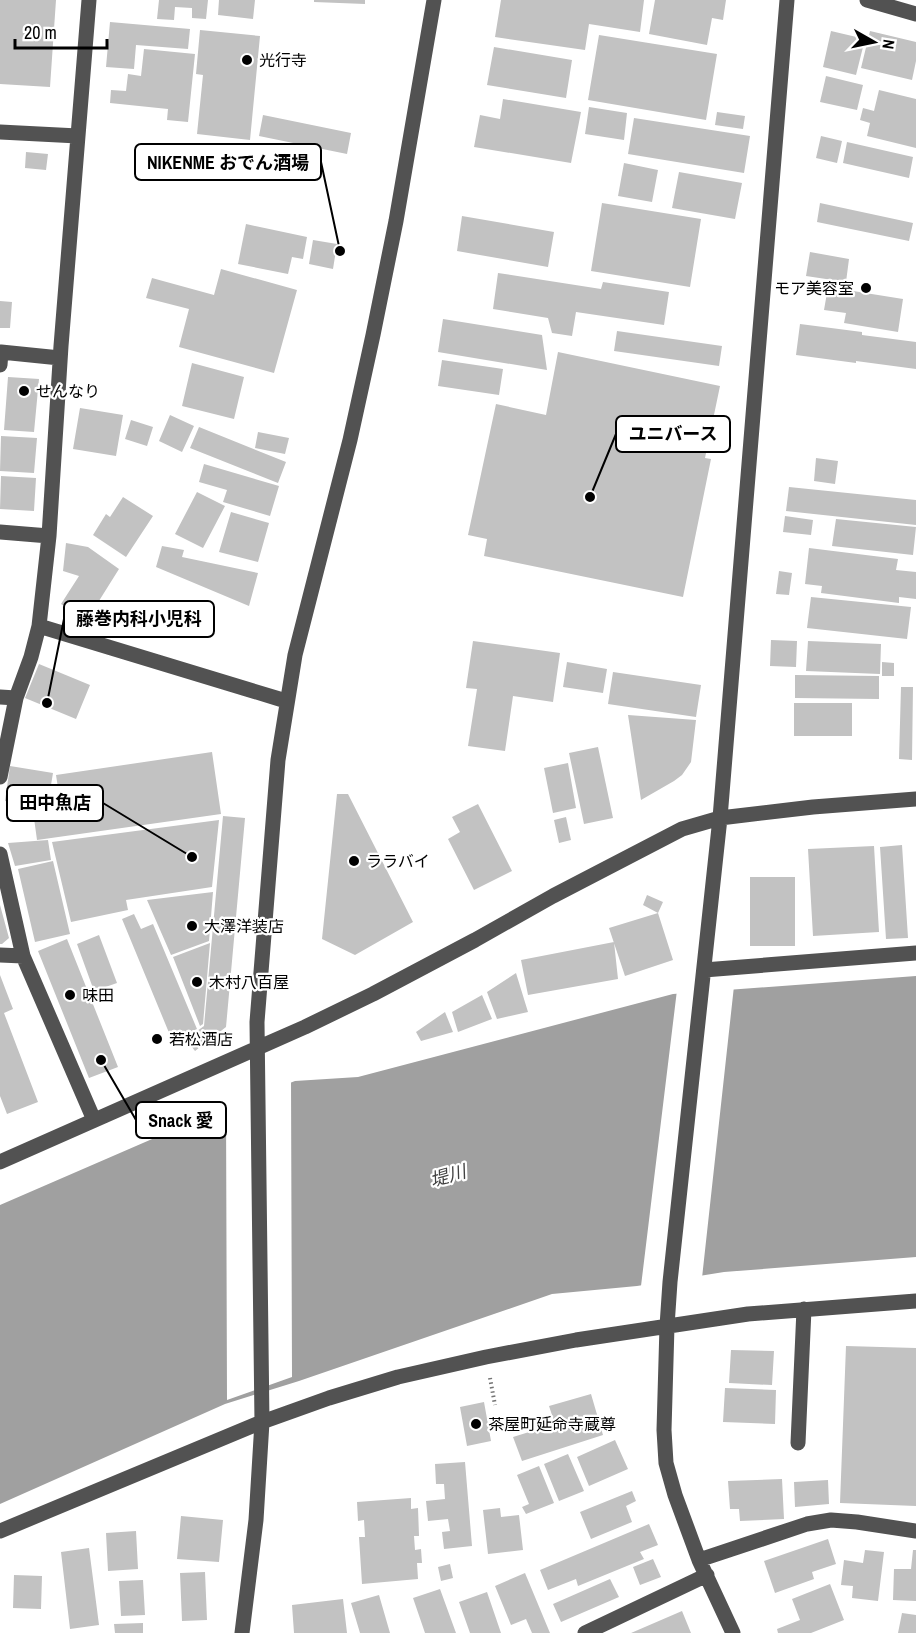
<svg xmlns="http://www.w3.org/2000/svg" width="916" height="1633" viewBox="0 0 916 1633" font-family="'Archivo Narrow','Noto Sans JP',sans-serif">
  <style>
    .water { fill: #a0a0a0 }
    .pier { fill: #fff }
    .building { fill: #c2c2c2 }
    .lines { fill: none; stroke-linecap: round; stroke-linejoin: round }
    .path { stroke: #747474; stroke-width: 4; stroke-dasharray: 1.5 3; stroke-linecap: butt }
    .minor { stroke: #525252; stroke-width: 15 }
    .poi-dot { fill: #000; stroke: #fff; stroke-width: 2 }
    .labels { text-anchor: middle; stroke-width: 4.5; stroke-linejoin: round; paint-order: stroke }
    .poi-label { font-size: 16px; fill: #000; stroke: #fff; text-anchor: start }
    .water-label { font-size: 18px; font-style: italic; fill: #414141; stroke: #fff }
    .leader { fill: none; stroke: #000; stroke-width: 2 }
    .callout-dot { fill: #000; stroke: #fff; stroke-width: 2 }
    .callout { fill: #fff; stroke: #000; stroke-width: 2 }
    .callout-label { font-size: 18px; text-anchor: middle; font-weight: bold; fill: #000 }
  </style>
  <rect width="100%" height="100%" fill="#fff"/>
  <path class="water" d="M916,976V1257L724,1272L637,1286L552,1294L299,1381L225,1404L0,1504V1205L219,1110L295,1081L358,1077L673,994Z"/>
  <path class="pier" d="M734,986L702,1278L641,1286L677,990Z
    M291,1079L292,1377L227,1400L226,1105Z"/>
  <path class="building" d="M0,0H56L50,87L0,84Z
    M159,0H208L206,19L192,18V8L175,7L174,20L157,19Z
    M219,0H255L253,19L218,15Z
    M314,0H365V4L314,2Z
    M501,0H644L640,32L589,24L585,50L495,37Z
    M655,0H726L723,20L712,18L707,45L649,34Z
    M110,22L190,29L188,49L136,45L134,69L106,67Z
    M200,30L260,36L250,140L197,134L203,75L196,74Z
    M831,31L865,39L856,75L823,67Z
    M870,31L916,42V61L912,80L861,68Z
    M599,35L717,54L706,120L588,100Z
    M494,47L572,60L566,98L487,85Z
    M144,49L195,54L188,122L167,120L168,109L110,103L111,90L126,91L128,74L141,76Z
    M826,76L863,85L857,110L820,102Z
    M879,90L916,99V148L867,136L870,123L860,120L863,108L874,111Z
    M503,99L581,112L571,163L474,147L480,115L500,119Z
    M589,107L627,113L624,140L585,134Z
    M717,112L745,116L743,129L715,125Z
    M263,115L351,133L347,154L259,136Z
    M634,118L750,136L744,173L628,154Z
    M821,136L842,141L837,163L816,158Z
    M847,142L913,157L909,178L843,163Z
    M26,152L48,154L46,170L25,168Z
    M624,163L658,170L652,202L618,196Z
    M679,172L742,183L735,219L672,208Z
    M602,203L701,219L690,287L591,271Z
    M820,203L913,223L909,241L817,222Z
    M462,216L554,232L548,267L457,251Z
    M246,224L307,237L303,259L292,257L288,274L238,264Z
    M313,240L337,244L333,269L309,264Z
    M810,252L849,259L846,282L806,276Z
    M221,269L297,290L274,373L179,347L189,309L146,298L152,278L214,295Z
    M498,273L601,289L603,282L669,292L664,325L576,312L572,336L552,333L548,318L493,309Z
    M828,287L903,299L898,332L844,323L846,313L824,310Z
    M0,301L12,302L10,328H0Z
    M443,319L542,335L547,370L438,352Z
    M800,324L862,332V335L916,342V369L856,361V363L796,355Z
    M617,331L722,346L719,366L614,351Z
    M558,352L720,386L705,458L711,459L683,597L484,556L487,539L468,535L496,404L546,415Z
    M442,360L503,369L499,395L438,386Z
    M192,363L244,377L234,419L182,406Z
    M8,377L39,379L34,432L4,430Z
    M80,408L123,415L116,456L73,449Z
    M170,415L194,426L182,452L159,441Z
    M131,420L153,427L147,446L125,439Z
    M199,427L286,462L278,483L190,448Z
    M258,432L289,438L285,454L255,448Z
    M1,436L37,438L34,473L0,471Z
    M816,458L838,461L835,484L814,481Z
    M204,464L279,486L270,516L223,502L227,490L199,482Z
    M1,476L36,478L34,511L0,509Z
    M789,487L916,500V525L786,511Z
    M197,492L225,506L203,548L175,534Z
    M123,497L153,516L126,557L93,535L106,514L110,517Z
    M231,512L269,523L258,562L219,552Z
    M785,516L813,520L811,535L783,532Z
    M836,519L916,527L913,555L832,546Z
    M66,543L88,547L119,569L87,620L61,604L79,576L63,571Z
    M162,546L184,550L182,557L258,573L249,606L156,567Z
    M809,548L898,559L896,570L916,572V599L899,597V603L821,593L822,586L805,584Z
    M779,571L792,573L789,595L776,594Z
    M811,597L911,607L907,639L807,628Z
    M771,640L797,641L796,667L770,666Z
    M473,641L560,653L553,702L513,696L505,751L468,746L477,689L466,688Z
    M808,641L881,644L880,674L806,671Z
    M567,662L607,669L603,693L563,687Z
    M882,662L894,663V676H882Z
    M39,664L90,685L76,719L25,698Z
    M613,672L701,685L696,717L608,704Z
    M795,675L879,676V699L795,698Z
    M901,687H913L912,760L899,759Z
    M794,703H852V736H794Z
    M628,715L696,720L691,762L682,775L674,781L641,800Z
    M598,747L613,818L584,824L569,753Z
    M212,752L221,814L37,840L33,811L61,807L56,775Z
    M568,763L576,808L553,813L544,768Z
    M10,766L53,773L48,803L25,800L24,804L5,801Z
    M337,794H348L413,922L355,955L322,939Z
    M478,804L512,871L474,890L448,839L460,832L452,817Z
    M223,816L245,818L226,1027L195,1051L186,1039L204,1026Z
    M566,817L571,840L559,843L554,820Z
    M219,820L212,887L126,900L128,910L71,922L52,842Z
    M48,840L51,860L15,866L8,843Z
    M902,845L908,938L886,939L880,847Z
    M874,846L879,932L813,936L808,849Z
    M53,861L70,934L35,942L18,869Z
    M750,877H795V946H750Z
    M213,892L209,941L171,955L147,900Z
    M647,895L663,902L658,913L643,905Z
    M0,905L9,938L2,944H0Z
    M658,913L673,960L625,976L609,928Z
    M134,914L141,929L153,924L197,1029L172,1040L122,919Z
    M99,935L117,983L94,991L77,944Z
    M67,939L118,1067L89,1078L38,951Z
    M614,942L618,979L528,995L521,960Z
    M210,943L203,1024L200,1026L173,957Z
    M516,973L528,1012L497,1019L487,992Z
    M0,975L13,1009L4,1013L38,1102L7,1114L0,1096Z
    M482,995L492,1019L458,1032L452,1012Z
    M445,1012L453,1032L421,1041L416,1032Z
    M846,1346L916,1348V1506L840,1503Z
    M731,1350L774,1351L772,1385L729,1383Z
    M725,1388L776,1390L775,1424L723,1422Z
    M591,1394L603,1435L522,1461L513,1437L555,1424L549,1406Z
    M484,1402L491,1441L467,1446L460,1407Z
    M615,1440L628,1469L589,1486L577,1457Z
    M568,1454L584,1491L559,1501L544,1464Z
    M465,1462L472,1546L444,1549L442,1532L450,1531L448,1519L428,1521L426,1501L445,1499L444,1484H436L435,1464Z
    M539,1466L554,1503L526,1514L522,1507L529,1504L517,1475Z
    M782,1479L784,1519L740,1521L739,1509H730L728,1481Z
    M828,1480L829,1504L795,1507L794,1482Z
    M632,1491L636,1501L626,1506L632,1522L591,1539L580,1512Z
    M411,1498V1509L418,1508L419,1536H414L415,1550L421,1549L422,1563H417L418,1579L362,1584L359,1537H365L364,1520L358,1521L357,1502Z
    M500,1508L501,1517L519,1515L523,1550L488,1554L483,1510Z
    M181,1516L223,1520L219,1562L177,1559Z
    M649,1524L658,1545L640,1552L644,1559L578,1586L576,1579L548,1590L540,1570Z
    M136,1531L138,1569L108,1571L106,1533Z
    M828,1539L836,1564L812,1572L814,1579L775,1593L764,1561Z
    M89,1548L99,1625L70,1629L61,1552Z
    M865,1550L884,1552L878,1601L852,1598L853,1586L841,1585L844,1560L863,1563Z
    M913,1550H916V1601L893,1600L894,1569H911Z
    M653,1559L661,1577L640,1585L633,1567Z
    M450,1564L453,1578L441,1581L438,1567Z
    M205,1572L207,1620L182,1621L180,1573Z
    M525,1573L550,1633H532L526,1619L511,1625L495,1586Z
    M14,1575L42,1576L41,1609L13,1608Z
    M610,1579L619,1597L561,1622L553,1604Z
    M143,1580L145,1615L121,1616L119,1581Z
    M830,1584L844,1620L811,1633H778L777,1629L800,1620L792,1599Z
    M440,1589L456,1633H425L413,1598Z
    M487,1592L501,1633H470L459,1602Z
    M379,1595L390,1633H360L351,1603Z
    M343,1599L347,1633H294L292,1605Z
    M682,1611L691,1633H631Z
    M902,1613L916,1615V1633H898Z
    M143,1623V1633H115L114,1624Z"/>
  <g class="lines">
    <path class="path" d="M490,1378L495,1405"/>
    <path class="minor" d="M867,0L916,14
      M0,132L78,136
      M0,365L1,352L60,358
      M0,532L49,536
      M39,626L286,701
      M0,697L16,698
      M0,777L16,698L31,657L39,626L49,536L61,346L89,0
      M0,854L23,956L94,1120
      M0,955L23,956
      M704,970L916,953
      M0,1162L305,1027L373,994L475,940L553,896L682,829L720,818L813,807L916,799
      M798,1443L804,1309
      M0,1531L262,1422L329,1398L398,1377L486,1357L576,1340L748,1314L916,1301
      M699,1560L807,1524L831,1520L857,1522L916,1531
      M242,1633L256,1520L262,1422L257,1022L278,760L295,655L350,440L373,335L396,221L434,0
      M585,1633L707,1575
      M733,1633L699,1560L675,1495L666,1463L664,1430L667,1326L670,1282L720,818L787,0"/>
  </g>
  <g class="poi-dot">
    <circle cx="247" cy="60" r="6"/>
    <circle cx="866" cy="288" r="6"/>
    <circle cx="24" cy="391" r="6"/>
    <circle cx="354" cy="861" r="6"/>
    <circle cx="192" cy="926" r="6"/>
    <circle cx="197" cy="982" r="6"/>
    <circle cx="70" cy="995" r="6"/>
    <circle cx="157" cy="1039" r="6"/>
    <circle cx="476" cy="1424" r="6"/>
  </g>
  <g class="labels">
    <g class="poi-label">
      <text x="259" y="66">光行寺</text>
      <text x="854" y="294" text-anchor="end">モア美容室</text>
      <text x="36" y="397">せんなり</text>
      <text x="366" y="867">ララバイ</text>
      <text x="204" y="932">大澤洋装店</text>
      <text x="209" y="988">木村八百屋</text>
      <text x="82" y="1001">味田</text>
      <text x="169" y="1045">若松酒店</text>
      <text x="488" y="1430">茶屋町延命寺蔵尊</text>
    </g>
    <g class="water-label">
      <text transform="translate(448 1176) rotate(-16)" y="6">堤川</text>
    </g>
  </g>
  <path class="leader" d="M340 251L321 162M590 497L616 434M47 703L64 619M192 857L103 803M101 1060L136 1120"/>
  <g class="callout-dot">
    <circle cx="340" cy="251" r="6"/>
    <circle cx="590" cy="497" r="6"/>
    <circle cx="47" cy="703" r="6"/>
    <circle cx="192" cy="857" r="6"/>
    <circle cx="101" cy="1060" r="6"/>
  </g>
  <g class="callout">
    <rect x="135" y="144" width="186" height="36" rx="6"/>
    <rect x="616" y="416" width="114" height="36" rx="6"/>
    <rect x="64" y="601" width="150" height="36" rx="6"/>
    <rect x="7" y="785" width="96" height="36" rx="6"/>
    <rect x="136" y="1102" width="90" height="36" rx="6"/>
  </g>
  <g class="callout-label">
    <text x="228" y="169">NIKENME おでん酒場</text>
    <text x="673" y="440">ユニバース</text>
    <text x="139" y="625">藤巻内科小児科</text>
    <text x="55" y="809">田中魚店</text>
    <text x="181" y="1127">Snack 愛</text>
  </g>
  <g transform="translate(874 42) rotate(99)" stroke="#ffffff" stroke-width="4.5" paint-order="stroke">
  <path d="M0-4.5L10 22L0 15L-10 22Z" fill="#000000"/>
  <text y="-9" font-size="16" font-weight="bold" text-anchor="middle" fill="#000000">N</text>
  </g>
  <path d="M15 39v9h92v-9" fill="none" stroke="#000000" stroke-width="3"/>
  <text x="24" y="39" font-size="18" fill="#000000" stroke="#ffffff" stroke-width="4.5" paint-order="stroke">20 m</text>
</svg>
